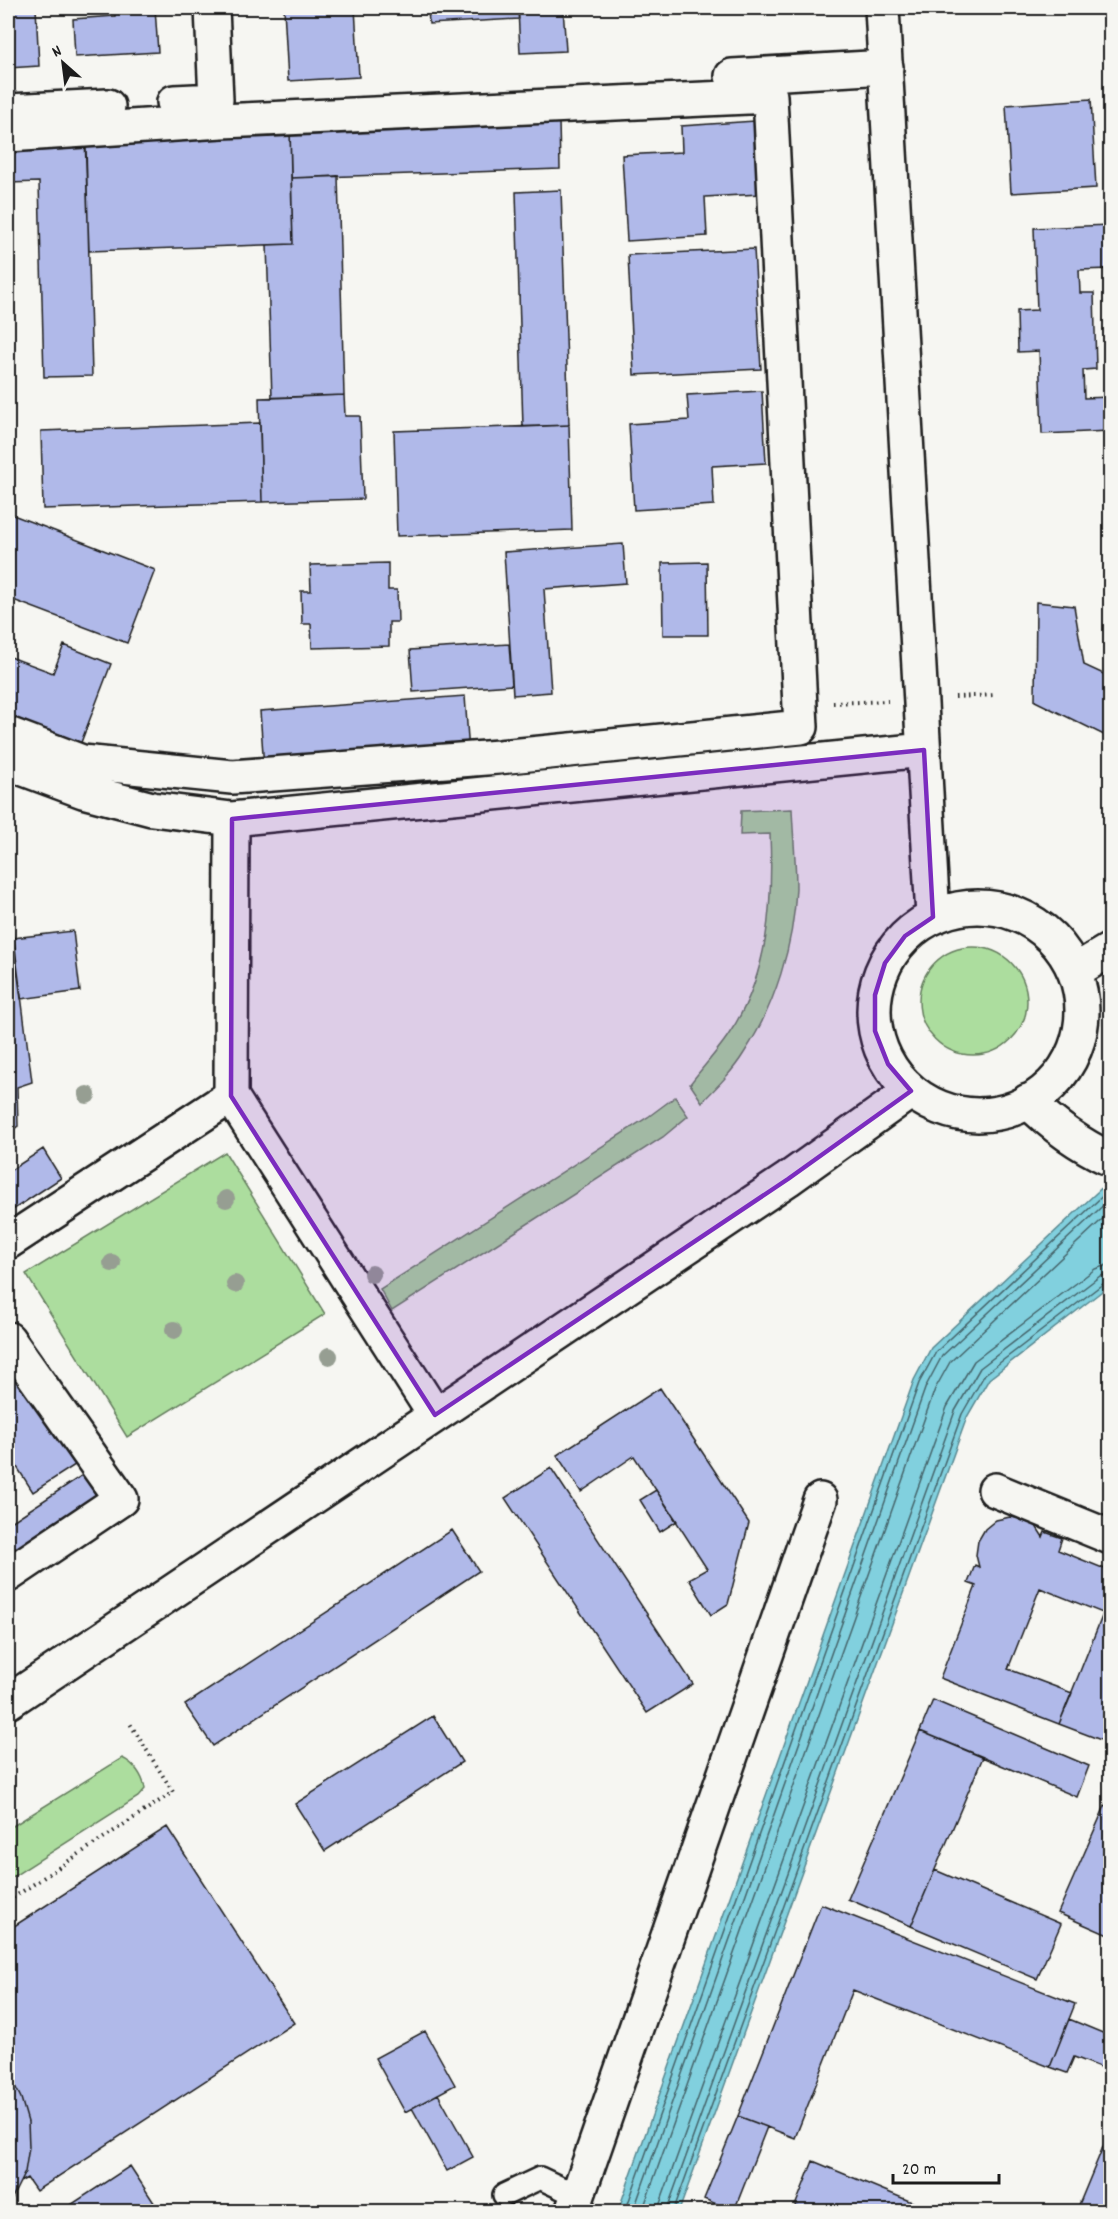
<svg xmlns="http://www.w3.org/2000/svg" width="1118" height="2219" viewBox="0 0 1118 2219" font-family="Dekko,sans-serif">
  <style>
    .green { fill: #acdd9e; stroke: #647c5d; stroke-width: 1.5 }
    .water { fill: #81d0de; stroke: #598890; stroke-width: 1.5 }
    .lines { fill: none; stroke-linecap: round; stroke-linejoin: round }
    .shore { stroke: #44646a; stroke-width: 1.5 }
    .building { fill: #b0b9e9; stroke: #1c1c1c; stroke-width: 1.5 }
    .lane-casing { stroke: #1c1c1c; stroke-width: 26 }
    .street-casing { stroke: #1c1c1c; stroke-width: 38 }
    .secondary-casing { stroke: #1c1c1c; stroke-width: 38 }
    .path { stroke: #1c1c1c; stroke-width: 4; stroke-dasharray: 1.5 4.5; stroke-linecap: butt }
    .lane { stroke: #f6f6f2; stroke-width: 21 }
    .street { stroke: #f6f6f2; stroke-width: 33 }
    .secondary { stroke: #f6f6f2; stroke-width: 33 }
    .tree { fill: #969e92 }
    .marked { fill: #7b2cbf; fill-opacity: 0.2; stroke: #7b2cbf; stroke-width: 4.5; stroke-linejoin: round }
  </style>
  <rect width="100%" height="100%" fill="#f6f6f2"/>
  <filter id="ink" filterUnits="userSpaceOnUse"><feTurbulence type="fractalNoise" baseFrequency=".0167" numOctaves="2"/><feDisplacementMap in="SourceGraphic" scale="12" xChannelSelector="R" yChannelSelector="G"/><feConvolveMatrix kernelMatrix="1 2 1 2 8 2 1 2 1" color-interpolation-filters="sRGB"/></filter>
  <g filter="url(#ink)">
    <path class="green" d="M792,809C793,835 796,862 796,888C794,944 775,1006 744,1053C733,1071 717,1087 702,1102L690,1084C702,1068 716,1053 727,1037C769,977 773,904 770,834L740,835L741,811Z
      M919 1001a54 54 0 1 1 108 0a54 54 0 1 1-108 0Z
      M675,1097L688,1116L663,1137L392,1311L380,1289L648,1117Z
      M225,1152L325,1314L127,1437L26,1274Z
      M122,1758C134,1763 143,1776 145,1789L138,1797L8,1880V1829Z"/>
    <path class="water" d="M1110,1180V1285L989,1379L967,1417L679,2211H618L914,1380L931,1348Z"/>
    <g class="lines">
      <path class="shore" d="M625,2212L919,1383L936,1352L1110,1189
        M633,2212L926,1386L942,1356L1110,1199
        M642,2212L935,1389L950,1362L1110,1212
        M657,2212L947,1407L974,1361L1095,1269L1110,1264
        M666,2212L955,1411L980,1368L1100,1276L1110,1274
        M673,2212L962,1414L985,1374L1104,1283L1110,1281"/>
    </g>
    <path class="building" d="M8,8H36L39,66L8,68Z
      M115,8H155L158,52L75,57L73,19L115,16Z
      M284,8H355L359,77L288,81Z
      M428,8H518L519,19L429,24Z
      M518,8H563L566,51L520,53Z
      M1091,99L1096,188L1011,193L1006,105Z
      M559,121L560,169L291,178L290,129Z
      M755,121L760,194L705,197L707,236L627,241L622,155L682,152L681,126Z
      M290,129L293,244L89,251L85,136Z
      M86,147L92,376L44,377L39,182L8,183V150Z
      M338,176L344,395L272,398L267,245L293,244L291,178Z
      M561,190L569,425L523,427L516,192Z
      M1110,225V269L1079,270L1080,293H1094L1096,369L1083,370L1084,398L1110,397V431L1042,434L1039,351L1018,352L1017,311L1037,310L1034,228Z
      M754,249L761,369L634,375L628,255Z
      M762,391L766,463L712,466L714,505L634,510L629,424L689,420L687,395Z
      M344,395L345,416H360L363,499L262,502L259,398Z
      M260,423L262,502L43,509L41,431Z
      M569,425L572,530L397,536L394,431Z
      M8,513L155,570L127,643L8,598Z
      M623,544L626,583L544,589L551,692L513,695L504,552Z
      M707,562L708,635H663L662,563Z
      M388,563V590H397L398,622H389V646L312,648L311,624H302L301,591H311L310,565Z
      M1036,602L1074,606L1084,665L1110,677V738L1035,701Z
      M509,644L512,685L413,692L410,650Z
      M64,645L111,664L80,745L8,718V656L53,673Z
      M465,696L469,753L264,768L260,711Z
      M8,893L32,1082L17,1087L18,1126L8,1133Z
      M73,931L80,991L21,999L13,938Z
      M43,1149L61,1178L8,1213V1172Z
      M8,1359L75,1465L33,1492L8,1453Z
      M660,1388L749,1523L728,1604L711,1615L689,1579L707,1569L634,1456L581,1492L557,1455Z
      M551,1468L693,1684L647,1713L505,1498Z
      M84,1474L103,1503L8,1566V1524Z
      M656,1490L677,1521L660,1532L640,1500Z
      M1010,1517L1024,1519L1036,1526L1043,1537L1045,1532L1062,1538L1058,1550L1110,1571V1616L1040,1588L1008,1669L1072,1693L1059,1724L940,1678L976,1586L968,1583L975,1565L979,1567L976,1555L978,1541L985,1529L996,1520Z
      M452,1530L479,1571L213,1746L185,1705Z
      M1103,1614L1110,1616V1716L1101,1740L1059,1724Z
      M933,1700L1089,1766L1077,1797L920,1731Z
      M433,1716L462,1762L325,1851L295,1804Z
      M920,1731L983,1757L911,1926L848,1899Z
      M1110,1794V1808L1105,1806Z
      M1105,1806L1110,1808V1929L1108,1935L1058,1913Z
      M167,1827L294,2023L36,2191L27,2178L20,2182L25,2172L29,2147L28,2122L21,2098L8,2072V1930Z
      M935,1870L1061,1924L1037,1979L911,1926Z
      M821,1904L1075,2004L1050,2067L853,1990L795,2138L738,2116Z
      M1069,2019L1110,2036V2071L1074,2057L1067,2073L1050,2067Z
      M425,2031L455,2085L405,2112L375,2058Z
      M8,2072L21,2098L28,2122L29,2147L25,2172L8,2206Z
      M438,2094L473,2157L447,2171L412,2108Z
      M738,2116L767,2127L734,2211L704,2199Z
      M1110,2130V2212H1076Z
      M813,2161L936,2212H809L795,2206Z
      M130,2166L160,2212H60Z"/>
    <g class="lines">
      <g class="lane-casing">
        <path id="lane" d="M504,2195L540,2178L578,2196"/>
      </g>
      <g class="street-casing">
        <path id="street" d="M732,76L886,67
          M174,102L216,100L212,8
          M8,111L108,106
          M8,135L222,121L770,96L801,727L499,757L232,777L82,762L8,734
          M8,1242L231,1096
          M8,1339L121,1499L8,1575
          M995,1490L1110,1537
          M572,2212L820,1500"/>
      </g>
      <g class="secondary-casing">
        <path id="secondary" d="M882,8L933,917
          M8,763L83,791L152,809L232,819L924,750
          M232,819L231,1096L435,1415
          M874 1011a104 104 0 1 1 208 0a104 104 0 1 1-208 0Z
          M1075,971L1110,950
          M1028,1101C1053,1126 1078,1144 1110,1159
          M8,1702L788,1179L911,1091"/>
      </g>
      <path class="path" d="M955,697L995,695
        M833,703L888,701
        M8,1901L173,1792L129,1722"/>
      <use href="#lane" class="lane"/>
      <use href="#street" class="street"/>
      <use href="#secondary" class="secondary"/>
    </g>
    <g class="tree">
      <circle cx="87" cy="1095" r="9"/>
      <circle cx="226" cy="1199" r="9"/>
      <circle cx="112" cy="1263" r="9"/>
      <circle cx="372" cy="1274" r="9"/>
      <circle cx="235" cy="1284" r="9"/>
      <circle cx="174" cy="1330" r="9"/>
      <circle cx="329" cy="1356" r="9"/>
    </g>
  </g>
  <path class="marked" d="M924,750L933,917L905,936L885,963L875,995V1031L888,1064L911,1091L788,1179L435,1415L231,1096L232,819Z"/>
  <rect width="1118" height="2219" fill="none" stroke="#f6f6f2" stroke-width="30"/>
  <rect x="15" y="15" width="1088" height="2189" fill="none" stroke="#1c1c1c" stroke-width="2" filter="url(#ink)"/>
  <g transform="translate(63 63) rotate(332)" stroke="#f6f6f2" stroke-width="4.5" paint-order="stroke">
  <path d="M0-4.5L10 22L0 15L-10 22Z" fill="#1c1c1c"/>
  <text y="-9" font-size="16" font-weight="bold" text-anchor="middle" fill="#1c1c1c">N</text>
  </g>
  <path d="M893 2174v9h106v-9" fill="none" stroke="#1c1c1c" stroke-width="3"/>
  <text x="902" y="2174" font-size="18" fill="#1c1c1c" stroke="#f6f6f2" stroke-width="4.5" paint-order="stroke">20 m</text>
</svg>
